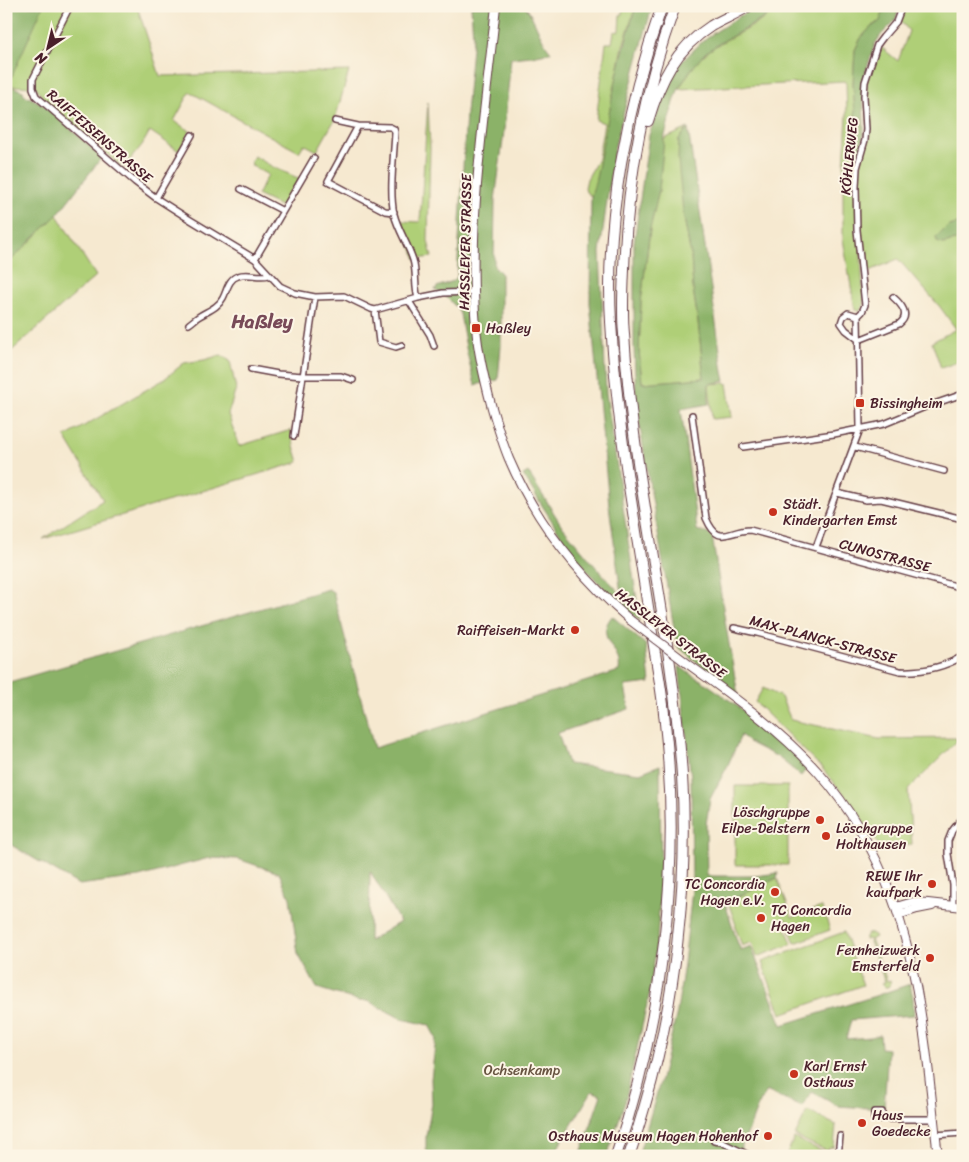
<svg xmlns="http://www.w3.org/2000/svg" width="969" height="1162" viewBox="0 0 969 1162" font-family="Sriracha,sans-serif">
  <style>
    .green { fill: #afcf77; stroke: #7c7751 }
    .forest { fill: #8bb268; stroke: #6a684a; fill-rule: evenodd }
    .lines { fill: none; stroke-linecap: round; stroke-linejoin: round }
    .minor-casing { stroke: #643d44; stroke-width: 8 }
    .secondary-casing { stroke: #643d44; stroke-width: 10 }
    .motorway-casing { stroke: #643d44; stroke-width: 12 }
    .minor { stroke: #fff; stroke-width: 5 }
    .secondary { stroke: #fff; stroke-width: 8 }
    .motorway { stroke: #fff; stroke-width: 10 }
    .secondary-bridge-casing { stroke: #643d44; stroke-width: 10; stroke-linecap: butt }
    .secondary-bridge { stroke: #fff; stroke-width: 8 }
    .poi-dot { fill: #c8321e; stroke: #fcf5e5; stroke-width: 2 }
    .labels { text-anchor: middle; stroke-width: 4; stroke-linejoin: round; paint-order: stroke }
    .street-label { font-size: 14px; fill: #4a1f2b; stroke: #fcf5e5 }
    .poi-label { font-size: 14px; fill: #4a1f2b; stroke: #fcf5e5; text-anchor: start }
    .park-label { font-size: 14px; fill: #685442; stroke: #fcf5e5 }
    .district-label { font-size: 19px; font-weight: bold; fill: #784a58; stroke: #fcf5e5 }
  </style>
  <rect width="100%" height="100%" fill="#fcf5e5"/>
  <filter id="ink" filterUnits="userSpaceOnUse"><feTurbulence type="fractalNoise" baseFrequency=".02" numOctaves="2"/><feDisplacementMap in="SourceGraphic" scale="10" xChannelSelector="R" yChannelSelector="G"/><feConvolveMatrix kernelMatrix="1 2 1 2 8 2 1 2 1" color-interpolation-filters="sRGB"/></filter>
  <filter id="wash" filterUnits="userSpaceOnUse"><feTurbulence type="fractalNoise" baseFrequency=".0096" numOctaves="4" result="noise"/><feDisplacementMap in="SourceGraphic" scale="20" xChannelSelector="R" yChannelSelector="G"/><feGaussianBlur stdDeviation="1.12" result="paint"/><feColorMatrix in="noise" values="0 0 0 0 0 0 0 0 0 0 0 0 0 0 0 0 0 1.4 0 .05"/><feComposite in="paint" operator="in"/></filter>
  <g filter="url(#wash)">
    <rect width="100%" height="100%" fill="#f6e9d0"/>
    <path class="green" d="M6,6H137L160,76L349,71L335,119L317,151L304,144L299,152L190,92L174,121L190,131L179,151L150,131L142,145L123,168L44,100L36,87L13,86L6,87Z
      M623,6H636L623,46L596,183L591,196L586,192L585,188L587,179L598,159L604,123L596,120L606,43H612L614,32L619,31L620,15H622Z
      M777,6H885L881,21L870,28L861,38L855,50L853,85L856,127L854,150L864,305L860,310L858,311L855,310L843,239V183L847,116L846,81L679,89C686,77 694,64 705,54C726,35 759,29 777,6Z
      M906,6H963V223L949,226L943,244L963,239V360L941,368L932,342L956,329L940,307L898,259L865,273L862,255L860,238L859,174L868,128L867,80L874,60L881,47L898,61L909,31L900,20Z
      M428,102L430,148L428,241L432,257L416,259L400,221L420,222Z
      M688,128L679,139L683,212L691,256L693,289L698,321L704,378L642,383L639,351L641,302L650,229L659,190L663,142L664,139Z
      M254,156L273,167L300,179L284,205L282,207L257,195L268,175L252,166L251,161Z
      M57,215L96,276L8,354L6,352V265Z
      M221,355L230,361L236,389L228,414L239,446L291,430L294,446L299,462L43,539L103,500L65,437L163,380L184,363L204,360Z
      M727,383L732,417L712,419L709,384Z
      M763,688L781,697L791,720L879,739L956,738L957,741L908,790L912,844L881,849L852,804L821,767L755,702Z
      M735,786H788V865H735Z
      M777,878L792,917L822,907L830,930L795,943L786,919L783,920L792,944L757,957L752,942L742,946L735,926L736,925L728,902Z
      M844,932L863,985L781,1014L762,962Z
      M868,934C871,933 874,934 875,937L871,939L887,981L890,980C891,983 890,985 888,987H884L881,984L885,982L869,939L865,940V936Z
      M807,1111L836,1125L834,1147L829,1148L827,1151L795,1136Z
      M794,1138L832,1156H786Z"/>
    <path class="forest" d="M6,6H43L8,85L23,91L24,95L41,103L102,157L57,215L6,265Z
      M471,6H525C536,20 539,38 551,52L532,56L511,58L503,140L495,200L494,266L501,273V346L498,380L475,385L467,353L460,314L456,307L446,297L435,290L437,287L453,281L457,277L466,113L473,37Z
      M636,6H654L650,14L614,149L600,252L606,393L640,621L616,601L595,579L570,550L523,475L528,472L562,526L595,566L621,594L609,505L590,303L591,196C598,176 600,154 605,133C613,91 623,47 636,6Z
      M755,6H777L771,13L759,21L720,43L705,53L690,71L678,90L671,112L664,139L659,190L650,229L641,302L639,351L642,383L704,378L698,321L693,289L691,256L683,212L678,159L679,139L688,128L723,372L725,381L709,384V404L681,409L697,530L712,535L725,621L738,695L677,646L636,404L634,345V243L649,135L673,70L706,38Z
      M885,6H900L895,21L881,35L875,44L863,80L864,129L863,139L855,166L856,127L853,84L855,50L861,38L870,28L880,21Z
      M963,223V239L943,244L937,242L936,237L949,226Z
      M328,589L333,592L374,748L619,671C623,648 593,640 612,616L646,645L650,683L625,686L629,709L558,733L568,764L640,773L660,765L661,880L657,941L650,991L625,1102L607,1156H580L601,1095L592,1091L553,1156H432L426,1150V1136L432,1104L431,1079L436,1038L429,1025L402,1019L368,1001H359L317,988L298,954L290,898L279,873L238,859L209,858L139,877L79,885L6,842V683ZM370,871L400,922L369,941Z
      M679,666L693,676L701,680C739,706 776,734 807,768L801,776L778,757L748,742L741,735L728,765L710,799L706,824L707,876H755L778,873L777,878L725,903L738,944L741,950L751,946L782,1025L875,996L910,984L913,997L914,1015L851,1020L846,1039L871,1037L880,1035L881,1048L888,1049L884,1109L838,1106L812,1092L802,1107L766,1091L757,1108L748,1132L740,1150L750,1156H638L644,1137L661,1079L677,1012L684,963L692,890L691,778Z"/>
  </g>
  <g filter="url(#ink)">
    <g class="lines">
      <g class="minor-casing">
        <path id="minor" d="M70,6L33,79V88L36,96L135,182L156,198L189,219L255,259L280,286L295,293L315,297L344,296L371,309L375,310L418,298L443,293L474,292
          M335,121L358,126
          M241,189L283,211
          M156,198L192,135
          M394,212L385,211L328,181L358,126L390,127L394,129L395,132C394,156 389,191 394,214C398,230 408,244 413,260C417,273 414,286 418,298
          M255,259L314,158
          M409,301L430,335L434,346
          M375,310L379,342L396,347L402,345
          M858,316L848,313L843,317L841,323L846,330L859,340
          M189,324C192,322 195,319 198,317C207,311 218,308 223,298C227,291 228,279 238,276C247,272 258,278 269,275
          M859,340L899,324C911,315 901,304 893,297
          M251,369L278,374L303,376H341L353,380
          M692,415L706,518C719,548 728,530 750,530L963,588
          M294,436L315,297
          M743,447L834,434L884,424L925,407L963,394
          M855,447L944,471
          M837,493L866,500L881,499L963,519
          M816,547L860,429L858,316L862,312L865,305L857,230L856,187L857,168L865,140L866,129L864,96L865,82L877,45L883,37L896,22L902,6
          M734,628L757,633L900,671C923,672 943,668 963,656
          M953,906V885L948,854V841L952,831L963,817
          M881,1119H874V1112H882L881,1119H934
          M935,1135L963,1133
          M714,1141L721,1142L751,1156
          M838,1156L840,1136"/>
      </g>
      <g class="secondary-casing">
        <path id="secondary" d="M496,6C485,112 467,220 476,327C478,354 485,382 492,408C497,425 502,442 509,459C536,522 578,575 630,620
          M688,664C734,697 780,730 818,772C885,847 911,938 924,1035C930,1075 933,1116 938,1156
          M896,907L913,902L928,903L963,907
          M898,915L917,909L932,906"/>
      </g>
      <g class="motorway-casing">
        <path id="motorway" d="M648,121C660,81 675,49 711,26C723,19 736,14 749,6
          M616,1156C663,1017 681,868 665,723C663,700 659,676 655,653C639,543 617,434 611,322C605,218 627,105 662,6
          M629,1156C635,1139 640,1122 645,1105C675,1003 689,882 682,775C672,627 633,482 624,334C622,313 623,291 624,270C627,180 644,91 675,6"/>
      </g>
      <use href="#minor" class="minor"/>
      <use href="#secondary" class="secondary"/>
      <use href="#motorway" class="motorway"/>
      <g class="secondary-bridge-casing">
        <path id="secondary-bridge" d="M630,620L688,664"/>
      </g>
      <use href="#secondary-bridge" class="secondary-bridge"/>
    </g>
  </g>
  <g class="poi-dot">
    <rect x="471" y="323" width="10" height="10" rx="2.5"/>
    <rect x="855" y="398" width="10" height="10" rx="2.5"/>
    <circle cx="773" cy="512" r="5"/>
    <circle cx="575" cy="630" r="5"/>
    <circle cx="820" cy="820" r="5"/>
    <circle cx="826" cy="836" r="5"/>
    <circle cx="932" cy="884" r="5"/>
    <circle cx="775" cy="892" r="5"/>
    <circle cx="761" cy="918" r="5"/>
    <circle cx="930" cy="958" r="5"/>
    <circle cx="794" cy="1074" r="5"/>
    <circle cx="862" cy="1123" r="5"/>
    <circle cx="768" cy="1136" r="5"/>
  </g>
  <g class="labels">
    <g class="street-label">
      <text transform="translate(100 136) rotate(41)" y="5">RAIFFEISENSTRASSE</text>
      <text transform="translate(849 156) rotate(-84)" y="5">KÖHLERWEG</text>
      <text transform="translate(465 242) rotate(-89)" y="5">HASSLEYER STRASSE</text>
      <text transform="translate(885 555) rotate(15)" y="5">CUNOSTRASSE</text>
      <text transform="translate(671 633) rotate(38)" y="5">HASSLEYER STRASSE</text>
      <text transform="translate(823 639) rotate(15)" y="5">MAX-PLANCK-STRASSE</text>
    </g>
    <g class="poi-label">
      <text x="486" y="333">Haßley</text>
      <text x="870" y="408">Bissingheim</text>
      <text x="783" y="509">Städt.<tspan x="783" dy="16">Kindergarten Emst</tspan></text>
      <text x="565" y="635" text-anchor="end">Raiffeisen-Markt</text>
      <text x="810" y="817" text-anchor="end">Löschgruppe<tspan x="810" dy="16">Eilpe-Delstern</tspan></text>
      <text x="836" y="833">Löschgruppe<tspan x="836" dy="16">Holthausen</tspan></text>
      <text x="922" y="881" text-anchor="end">REWE Ihr<tspan x="922" dy="16">kaufpark</tspan></text>
      <text x="765" y="889" text-anchor="end">TC Concordia<tspan x="765" dy="16">Hagen e.V.</tspan></text>
      <text x="771" y="915">TC Concordia<tspan x="771" dy="16">Hagen</tspan></text>
      <text x="920" y="955" text-anchor="end">Fernheizwerk<tspan x="920" dy="16">Emsterfeld</tspan></text>
      <text x="804" y="1071">Karl Ernst<tspan x="804" dy="16">Osthaus</tspan></text>
      <text x="872" y="1120">Haus<tspan x="872" dy="16">Goedecke</tspan></text>
      <text x="758" y="1141" text-anchor="end">Osthaus Museum Hagen Hohenhof</text>
    </g>
    <g class="park-label">
      <text x="522" y="1075">Ochsenkamp</text>
    </g>
    <g class="district-label">
      <text x="262" y="328">Haßley</text>
    </g>
  </g>
  <rect width="969" height="1162" fill="none" stroke="#fcf5e5" stroke-width="25"/>
  <g transform="translate(48 48) rotate(215)" stroke="#fcf5e5" stroke-width="4" paint-order="stroke">
  <path d="M0-4L9 19L0 12L-9 19Z" fill="#4a1f2b"/>
  <text y="-8" font-size="14" font-weight="bold" text-anchor="middle" fill="#4a1f2b">N</text>
  </g>
</svg>
